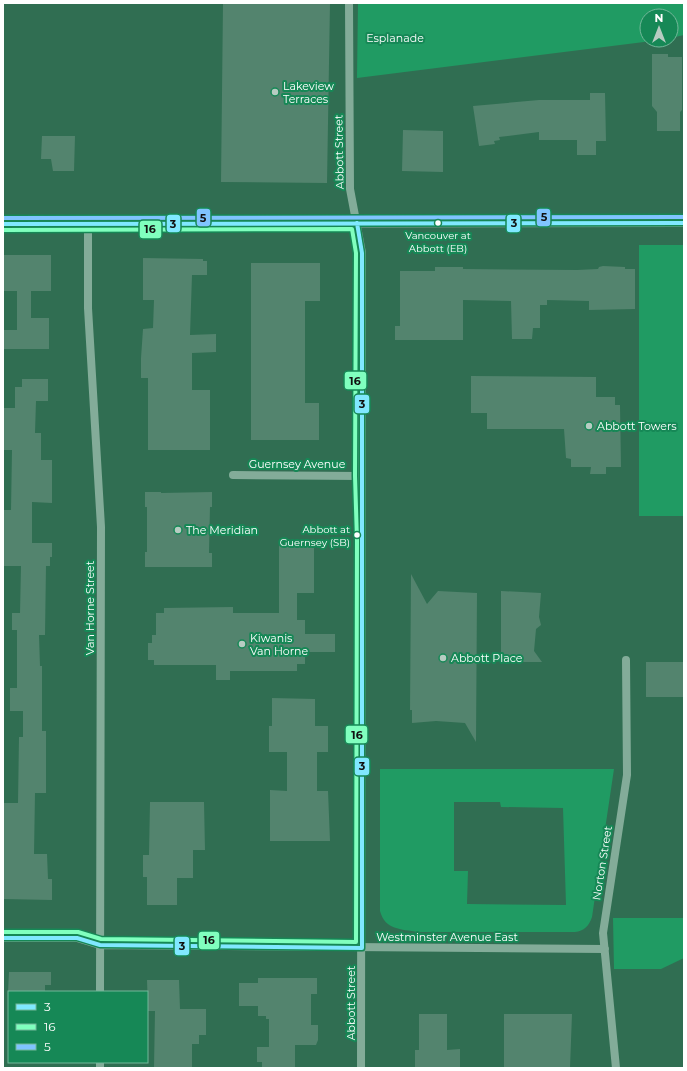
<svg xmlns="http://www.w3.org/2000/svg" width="687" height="1071" viewBox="0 0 687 1071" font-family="Montserrat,sans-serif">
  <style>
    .green { fill: #209b63; fill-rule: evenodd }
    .building { fill: #53846e }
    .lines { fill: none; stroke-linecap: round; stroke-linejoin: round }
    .minor { stroke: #83ac99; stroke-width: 8 }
    .tertiary { stroke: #83ac99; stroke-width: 8 }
    .bus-1-casing { stroke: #168856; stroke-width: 7 }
    .bus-2-casing { stroke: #168856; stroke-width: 7 }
    .bus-3-casing { stroke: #168856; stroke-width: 7 }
    .bus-1 { stroke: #80e8ff; stroke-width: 4 }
    .bus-2 { stroke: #80ffbe; stroke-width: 4 }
    .bus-3 { stroke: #80c4ff; stroke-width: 4 }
    .poi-dot { fill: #b7ccc2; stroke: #168856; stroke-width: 1.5 }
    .bus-dot { fill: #fff; stroke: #168856; stroke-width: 1.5 }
    .labels { text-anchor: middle; stroke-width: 4; stroke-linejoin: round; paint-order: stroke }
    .bus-label { font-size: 10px; fill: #fff; stroke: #168856 }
    .park-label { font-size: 11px; fill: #fff; stroke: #168856 }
    .poi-label { font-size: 11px; fill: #fff; stroke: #168856; text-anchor: start }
    .street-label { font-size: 11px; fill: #fff; stroke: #168856 }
    .line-badge { stroke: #168856; stroke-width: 1.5 }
    .pale-badge-label { font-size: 11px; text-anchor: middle; font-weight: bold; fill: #111 }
  </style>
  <rect width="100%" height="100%" fill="#306e52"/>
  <path class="green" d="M358,3H684V35L671,38V16H647V40H660L357,78Z
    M639,245H684V516H639Z
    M380,769H614L592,917C589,926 584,931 575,932H418C401,929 385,930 380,911ZM454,802H500L501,807L563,808L566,905L467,904L468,871H454Z
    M613,918H684V958L661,969H614Z"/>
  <path class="building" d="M223,3H330L327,183L221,182Z
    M652,54H668V57H682V110L680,112V131H657V112L652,106Z
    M590,93H605L606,141H596V155H577V140H539V132L499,137L500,140L494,141L495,144L479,146L473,106L539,100H590Z
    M403,130L443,131V172L402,171Z
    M42,136H75L74,171H53L51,159H41Z
    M3,255H51V291H31V318H49V349H3V330H17V291H3Z
    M143,258L203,259V261H207V275H192L190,335L216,334V352L192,353V390H210V450H148V378H141V358L143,329L153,328L154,300H143Z
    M251,263H320V301H305V403H319V440H251Z
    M603,266L625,267V269H635V309L589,310V301L547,300V305H540V328H533L532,339H512L511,301L463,300V340H395V326H400V271H435V267H463V269L577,270L598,269L599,267Z
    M471,376L596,377V397H615V405H620L621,467H606V474H590L591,467H571V459L566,458L564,429H487V413H471Z
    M22,379H48V401H36L35,433H41V460H52V503L32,502V543H52V557H50V566H46L45,635H39L40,666H42V731H46V793H35L34,854H47L48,879H52V900L3,899V803H18L19,737H23V711H10V688H17V630H12V613H20L21,566H3V510H11L12,450H3V408H15V387H22Z
    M145,492H161V493L212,492V507H210L209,553H212V567H145V552H147V507H145Z
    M279,545H314V593H297V620H305V634H335V652H305V664H297V671H230V680H216V665H154V660H148V643H152V635H156V613H164V608L233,607V613H279Z
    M411,574L427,604L438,591L477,593L476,742L465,723L436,721L412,723V710H410Z
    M501,591L541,593L539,617L541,625L536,629L534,651L542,662H521V663L501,662Z
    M646,662H684V697H646Z
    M272,698L315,699V726H328V752H317V791H328L330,841H270V790L287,791V752H269V726H272Z
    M150,802H204L205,850H193V878H177V905H147V877H143V855H149Z
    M9,972H51V985H45V992H8Z
    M258,978H317V994H311V1025H318V1040L316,1045H295V1067H262V1062H257V1047H269V1019H266V1016H258V1006H239V983H258Z
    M147,980H179L180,1009H206V1035H199V1044H192V1068H154L155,1011H148Z
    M419,1014H447V1050L460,1049V1068H415V1050H419Z
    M504,1014H572L570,1068H504Z"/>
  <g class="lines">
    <path class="minor" d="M349,3L350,189L362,253L361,1068
      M88,224V308L101,527L100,992
      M233,475L361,476
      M3,938H77L100,945L605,949
      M100,1068V1062
      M616,1068L603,933L627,775L626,660"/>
    <path class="tertiary" d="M3,224L684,223"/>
    <g class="bus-1-casing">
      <path id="bus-1" d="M357,223L362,253V948
        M3,224L684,223
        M3,938H77L100,945L362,948"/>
    </g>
    <g class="bus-2-casing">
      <path id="bus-2" d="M3,932H78L101,939L356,942L357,540L355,476L356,253L352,229L3,230"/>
    </g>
    <g class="bus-3-casing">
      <path id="bus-3" d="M3,218L684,217"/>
    </g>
    <use href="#bus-1" class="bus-1"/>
    <use href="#bus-2" class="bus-2"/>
    <use href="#bus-3" class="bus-3"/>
  </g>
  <g class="poi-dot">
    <circle cx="275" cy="92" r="4"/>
    <circle cx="589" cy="426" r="4"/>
    <circle cx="178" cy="530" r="4"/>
    <circle cx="242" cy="644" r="4"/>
    <circle cx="443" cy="658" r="4"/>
  </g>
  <g class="bus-dot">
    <circle cx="438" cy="223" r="3.5"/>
    <circle cx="357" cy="535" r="3.5"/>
  </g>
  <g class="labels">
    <g class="bus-label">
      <text x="438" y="239">Vancouver at<tspan x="438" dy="13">Abbott (EB)</tspan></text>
      <text x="350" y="533" text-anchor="end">Abbott at<tspan x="350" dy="13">Guernsey (SB)</tspan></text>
    </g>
    <g class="park-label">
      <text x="395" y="42">Esplanade</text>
    </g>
    <g class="poi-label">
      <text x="283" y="90">Lakeview<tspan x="283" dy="13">Terraces</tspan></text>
      <text x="597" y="430">Abbott Towers</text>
      <text x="186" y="534">The Meridian</text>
      <text x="250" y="642">Kiwanis<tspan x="250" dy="13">Van Horne</tspan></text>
      <text x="451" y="662">Abbott Place</text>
    </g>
    <g class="street-label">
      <text transform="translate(339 152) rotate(-91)" y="4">Abbott Street</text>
      <text x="297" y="468">Guernsey Avenue</text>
      <text transform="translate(90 608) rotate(-90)" y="4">Van Horne Street</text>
      <text transform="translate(602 863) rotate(-81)" y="4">Norton Street</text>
      <text x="447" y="941">Westminster Avenue East</text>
      <text transform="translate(351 1003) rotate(-90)" y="4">Abbott Street</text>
    </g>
  </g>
  <g class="line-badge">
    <rect x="536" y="208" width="15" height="19" rx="4" fill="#80c4ff"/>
    <rect x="196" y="208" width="15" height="19" rx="4" fill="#80c4ff"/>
    <rect x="506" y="214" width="15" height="19" rx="4" fill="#80e8ff"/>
    <rect x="166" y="214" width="15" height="19" rx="4" fill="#80e8ff"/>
    <rect x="139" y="220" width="23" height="19" rx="4" fill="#80ffbe"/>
    <rect x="344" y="371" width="23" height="19" rx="4" fill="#80ffbe"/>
    <rect x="354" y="394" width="16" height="20" rx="4" fill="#80e8ff"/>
    <rect x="345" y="725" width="23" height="19" rx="4" fill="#80ffbe"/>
    <rect x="354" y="757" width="16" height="19" rx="4" fill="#80e8ff"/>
    <rect x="198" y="931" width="22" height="19" rx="4" fill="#80ffbe"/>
    <rect x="174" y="936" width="16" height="20" rx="4" fill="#80e8ff"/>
  </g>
  <g class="pale-badge-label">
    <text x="544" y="221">5</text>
    <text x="203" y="222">5</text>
    <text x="514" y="227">3</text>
    <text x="173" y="228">3</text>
    <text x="150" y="233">16</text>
    <text x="355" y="385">16</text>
    <text x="362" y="408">3</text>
    <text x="357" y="739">16</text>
    <text x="362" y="770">3</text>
    <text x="209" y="944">16</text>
    <text x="182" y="950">3</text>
  </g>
  <rect width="687" height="1071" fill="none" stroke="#ffffff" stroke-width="8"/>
  <rect x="8" y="991" width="140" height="72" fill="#168856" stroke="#73b89a"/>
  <rect x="16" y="1004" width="20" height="6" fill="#80e8ff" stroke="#73b89a"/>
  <text x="44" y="1011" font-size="12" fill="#ffffff">3</text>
  <rect x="16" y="1024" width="20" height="6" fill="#80ffbe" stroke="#73b89a"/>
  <text x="44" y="1031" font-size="12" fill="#ffffff">16</text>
  <rect x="16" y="1044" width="20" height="6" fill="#80c4ff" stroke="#73b89a"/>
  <text x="44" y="1051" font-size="12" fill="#ffffff">5</text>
  <g transform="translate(659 28)"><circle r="19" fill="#168856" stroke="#73b89a"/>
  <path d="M0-3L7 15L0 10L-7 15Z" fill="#b7ccc2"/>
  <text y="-6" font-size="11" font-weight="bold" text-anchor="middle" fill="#ffffff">N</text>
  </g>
</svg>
